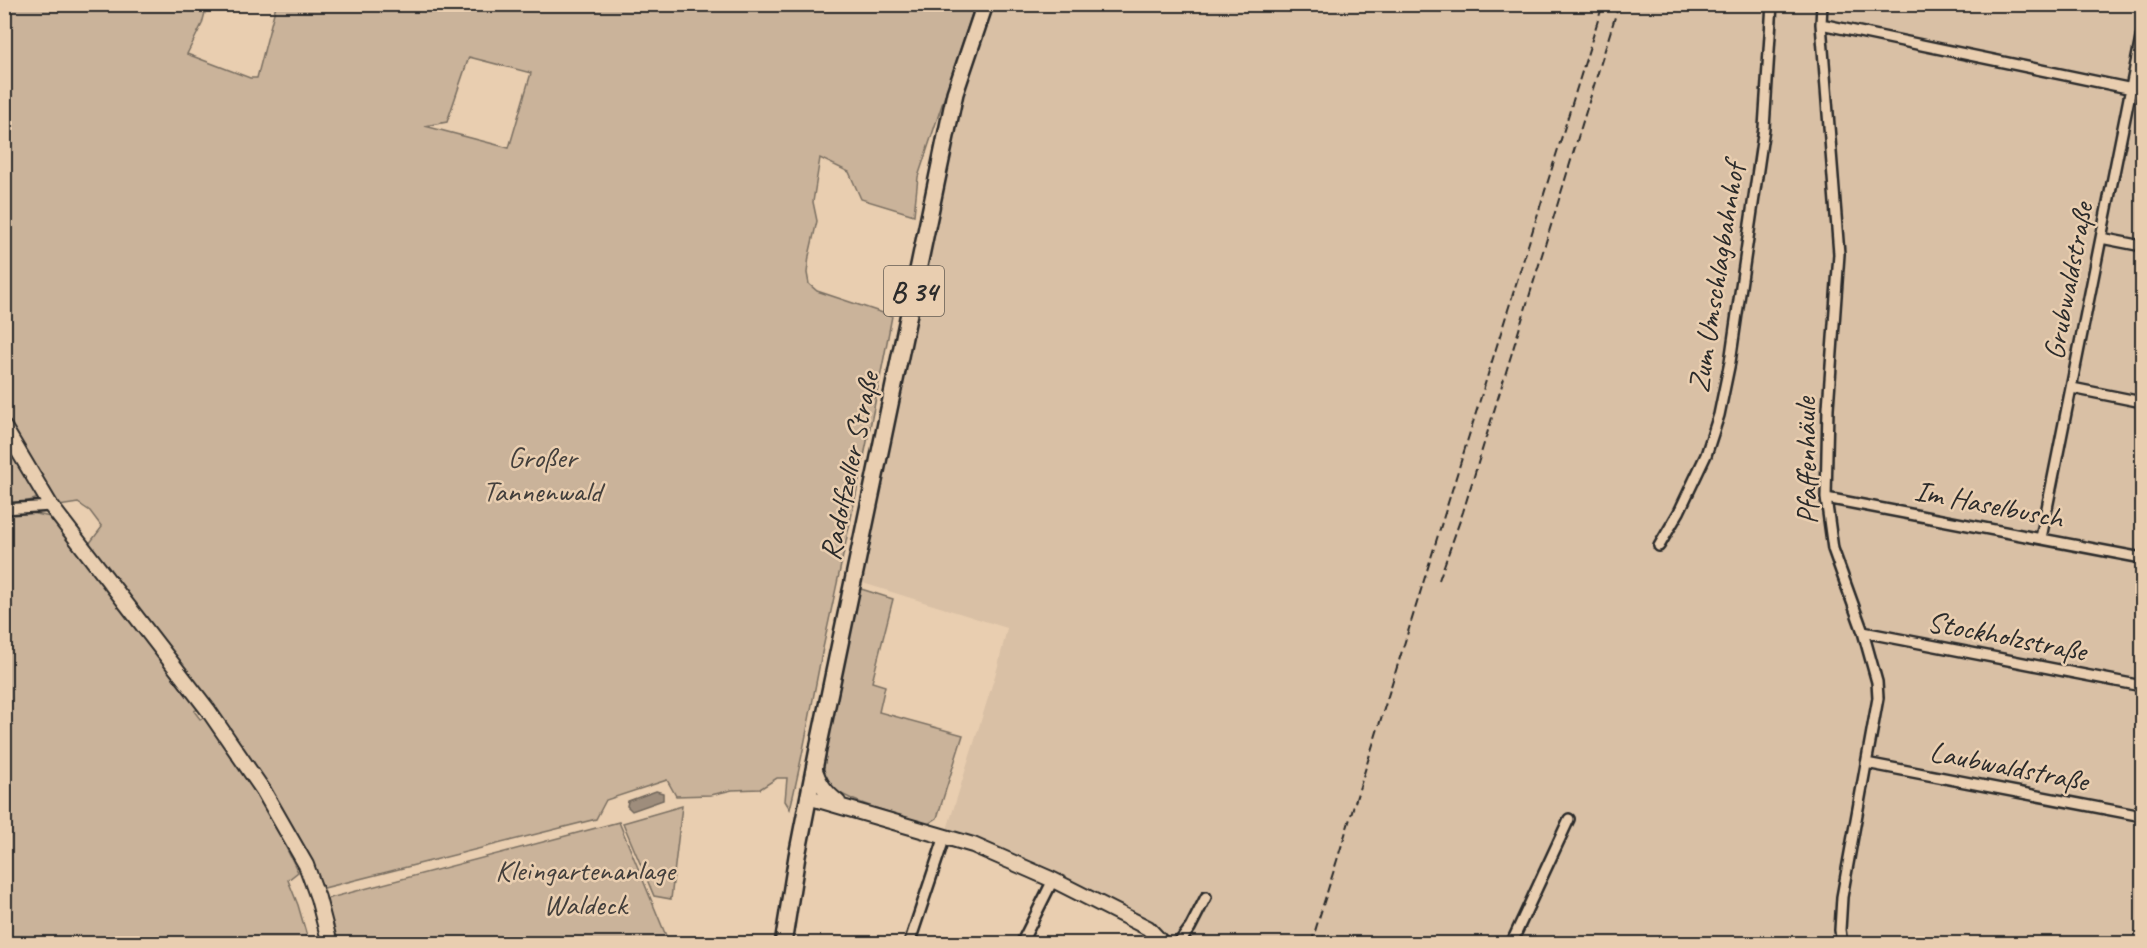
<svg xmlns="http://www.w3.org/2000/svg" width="2147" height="948" viewBox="0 0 2147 948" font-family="Caveat,sans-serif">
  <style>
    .built { fill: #d9c0a5 }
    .green { fill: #cab39a; stroke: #7a6f62; stroke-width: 1.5; fill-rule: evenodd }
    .water { fill: #9e8d7b; stroke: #70665b; stroke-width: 1.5 }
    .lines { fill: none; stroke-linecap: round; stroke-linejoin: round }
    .street-casing { stroke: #2b2b2b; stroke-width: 14 }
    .secondary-casing { stroke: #2b2b2b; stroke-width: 18 }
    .primary-casing { stroke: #2b2b2b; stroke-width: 20 }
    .street { stroke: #e9ceb0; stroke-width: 9 }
    .secondary { stroke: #e9ceb0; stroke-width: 14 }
    .primary { stroke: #e9ceb0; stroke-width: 15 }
    .rail { stroke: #2b2b2b; stroke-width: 2; stroke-dasharray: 9 4.5; stroke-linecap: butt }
    .labels { text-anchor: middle; stroke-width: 5; stroke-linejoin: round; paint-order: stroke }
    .shield { fill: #e9ceb0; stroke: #645c53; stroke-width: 1.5 }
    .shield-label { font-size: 28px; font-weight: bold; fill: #2b2b2b }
    .street-label { font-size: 30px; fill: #2b2b2b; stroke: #e9ceb0 }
    .park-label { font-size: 30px; fill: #433f3c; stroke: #e9ceb0 }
  </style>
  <rect width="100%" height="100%" fill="#e9ceb0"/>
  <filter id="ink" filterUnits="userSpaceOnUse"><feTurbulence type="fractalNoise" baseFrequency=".0167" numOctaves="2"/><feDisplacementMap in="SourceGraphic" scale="12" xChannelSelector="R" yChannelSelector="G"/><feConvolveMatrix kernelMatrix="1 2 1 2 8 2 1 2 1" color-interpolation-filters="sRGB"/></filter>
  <g filter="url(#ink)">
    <path class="built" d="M985,5H2142V943H1163L1155,933L945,836L998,666L1007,628L853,580L937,181Z"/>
    <path class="green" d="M4,5H207L202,24L187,54L250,78H257L276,5H975L918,177L914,215L861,199L849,172L820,158L813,202L817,221L809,256L807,273L809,284L817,291L892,316C871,428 847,538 823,648C812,702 803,756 790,809L785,801L787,778H777L760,789L732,790L711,795L676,796L667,780L606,800L596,819L320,889C302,839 272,795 242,750C193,680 140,612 89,544L102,527L90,511L78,503L59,506L5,418ZM469,57L531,73L509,148L425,126L447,122Z
      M4,441L38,498L23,503L5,505Z
      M32,513L50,517L201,708L194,711L200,719L208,717L272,819L298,872L288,880L298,905L309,943L5,944V514Z
      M858,588L893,599L872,682L885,686L879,712L963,735L937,818L928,824C904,816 843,802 829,784C822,775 823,763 824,753Z
      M682,806L671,899L654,896L623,823Z
      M619,822L669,943H337L326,899Z"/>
    <path class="water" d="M656,791L663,793V800L632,811L627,806L628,801Z"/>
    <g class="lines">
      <g class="street-casing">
        <path id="street" d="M1822,4L1821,24L1839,254L1828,408L1826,498L1833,549L1863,632L1877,682L1878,698L1842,897L1840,930L1842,944
          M1821,24L2142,91
          M2101,238L2142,246
          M2072,388L2142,402
          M1826,498L2142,558
          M4,509L51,506
          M2041,538L2142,33
          M1659,546L1679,512L1706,455L1719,415L1730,362L1764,128L1772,4
          M1863,632L2142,686
          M1866,763L2142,816
          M909,944L945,836
          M1021,944L1053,880
          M1178,944L1190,928L1206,897
          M1511,944L1569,819"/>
      </g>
      <g class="secondary-casing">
        <path id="secondary" d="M4,427L51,506L208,710L263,790L306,865L318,898L330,944
          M814,767C819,783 825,792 838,802
          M808,797L973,845L1053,880L1148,928L1163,944"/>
      </g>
      <g class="primary-casing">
        <path id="primary" d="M783,944L797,856L819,744L955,93L985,4"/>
      </g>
      <use href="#street" class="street"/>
      <use href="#secondary" class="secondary"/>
      <use href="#primary" class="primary"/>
      <path class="rail" d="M1439,580L1463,512L1619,4
        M1311,944L1603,4"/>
    </g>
  </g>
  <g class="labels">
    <rect class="shield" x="884" y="266" width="60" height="50" rx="4.5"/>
    <g class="shield-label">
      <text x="914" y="301">B 34</text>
    </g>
    <g class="street-label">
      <text transform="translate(1716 278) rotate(-81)" y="10">Zum Umschlagbahnhof</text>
      <text transform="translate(2068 281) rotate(-79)" y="10">Grubwaldstraße</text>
      <text transform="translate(1806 461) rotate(-91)" y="10">Pfaffenhäule</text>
      <text transform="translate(849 466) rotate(-78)" y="10">Radolfzeller Straße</text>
      <text transform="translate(1989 504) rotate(11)" y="10">Im Haselbusch</text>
      <text transform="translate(2007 636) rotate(11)" y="10">Stockholzstraße</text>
      <text transform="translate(2009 766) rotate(11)" y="10">Laubwaldstraße</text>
    </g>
    <g class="park-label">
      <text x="542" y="467">Großer<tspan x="542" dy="34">Tannenwald</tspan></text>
      <text x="585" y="880">Kleingartenanlage<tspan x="585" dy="34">Waldeck</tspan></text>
    </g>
  </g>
  <rect width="2147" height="948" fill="none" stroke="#e9ceb0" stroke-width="24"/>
  <rect x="12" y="12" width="2123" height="924" fill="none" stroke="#2b2b2b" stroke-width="2" filter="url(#ink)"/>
</svg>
